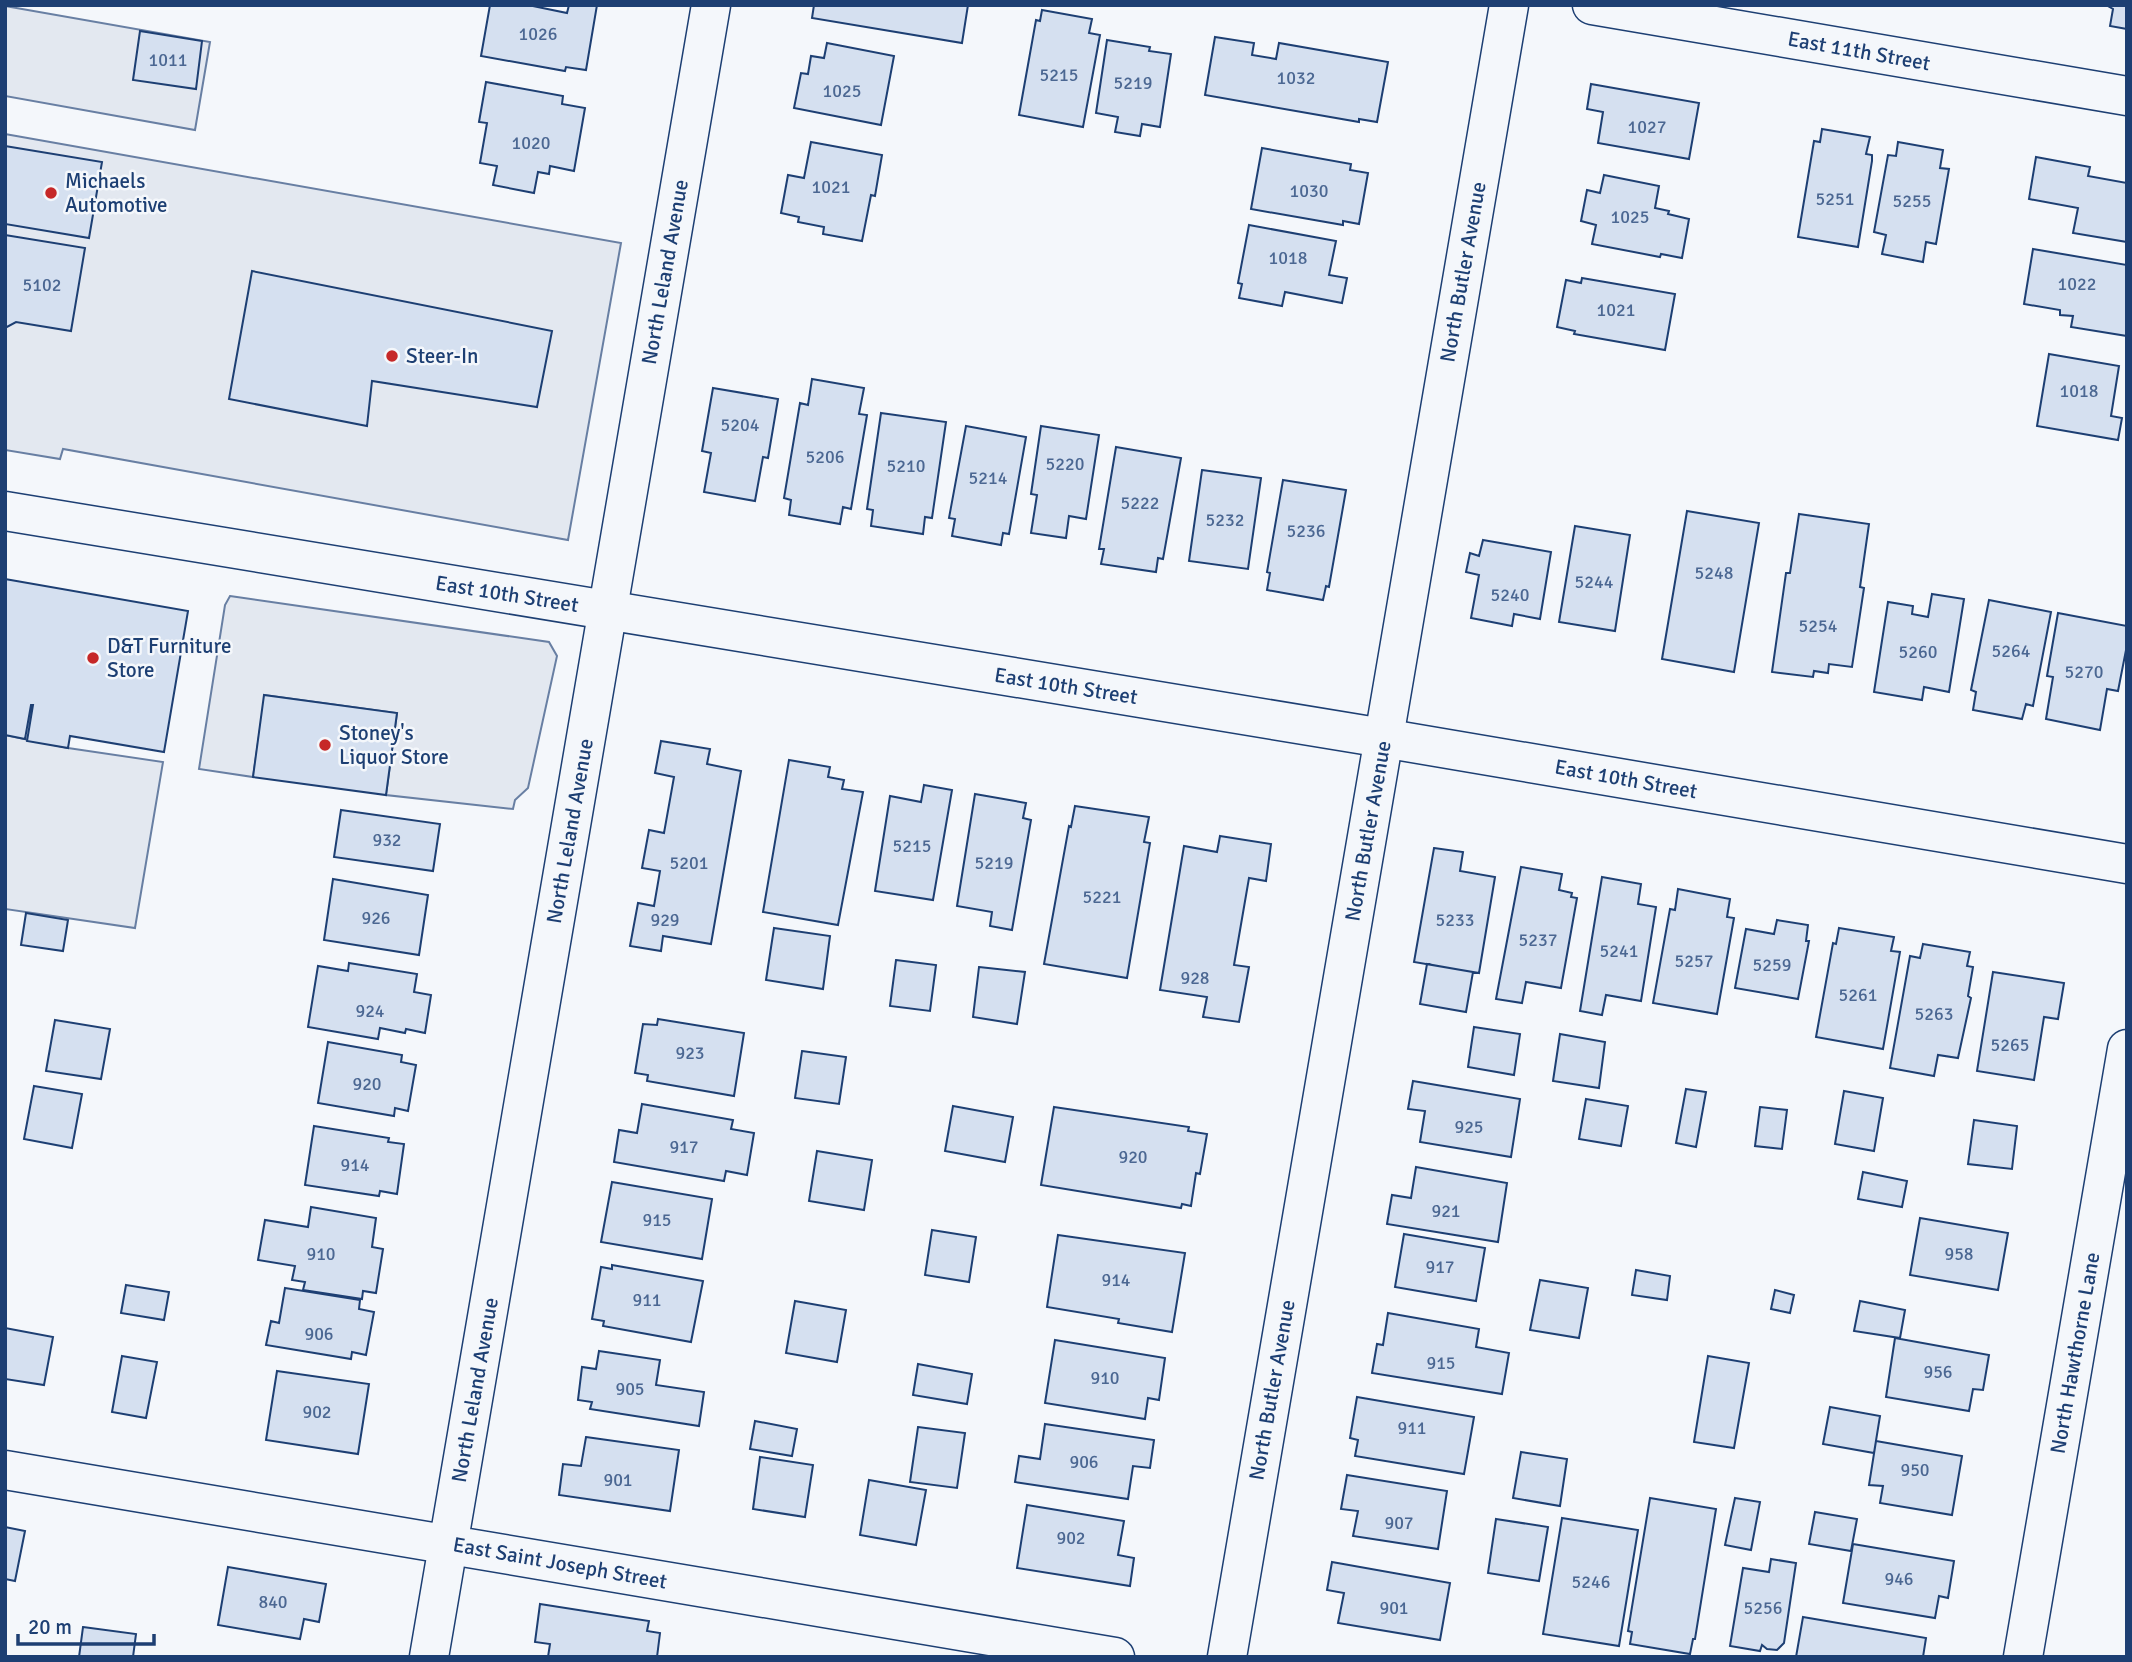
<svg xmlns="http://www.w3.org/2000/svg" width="2132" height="1662" viewBox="0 0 2132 1662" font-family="Signika,sans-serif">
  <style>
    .parking { fill: #e3e8f0; stroke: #687fa3; stroke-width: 2 }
    .building { fill: #d5e0f0; stroke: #1d3f73; stroke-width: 2 }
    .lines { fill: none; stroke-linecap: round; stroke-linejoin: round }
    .minor-casing { stroke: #1d3f73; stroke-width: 41 }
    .major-casing { stroke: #1d3f73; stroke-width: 41 }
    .minor { stroke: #f4f7fb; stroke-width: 38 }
    .major { stroke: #f4f7fb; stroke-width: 38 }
    .poi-dot { fill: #c62828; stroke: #f4f7fb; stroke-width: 2.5 }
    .labels { text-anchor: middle; stroke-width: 5; stroke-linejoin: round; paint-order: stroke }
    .number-label { font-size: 18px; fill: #4b6792 }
    .street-label { font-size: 21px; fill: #1d3f73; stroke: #f4f7fb }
    .poi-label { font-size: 21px; fill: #1d3f73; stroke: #f4f7fb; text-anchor: start }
  </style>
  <rect width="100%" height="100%" fill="#f4f7fb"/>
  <path class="parking" d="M5,6L210,42L195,130L5,96Z
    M5,134L621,243L568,540L63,449L60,459L5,450Z
    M230,596L549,642L557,656L528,788L515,800L513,809L386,795L397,713L265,695L253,777L199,769L225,605Z
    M5,735L68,748L163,762L135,928L5,909Z"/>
  <path class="building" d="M490,5H528L567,13L569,5H597L586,70L566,67L565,71L481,56Z
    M814,5H968L962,43L812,18Z
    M2106,5H2127V29L2110,26L2113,9Z
    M1042,10L1092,19L1089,33L1100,35L1083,127L1019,115L1036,20L1040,21Z
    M140,31L202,41L196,89L133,80Z
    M1215,37L1254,43L1252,55L1276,59L1279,43L1388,62L1377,122L1359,119V122L1205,95Z
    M1107,40L1150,47L1149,51L1171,54L1160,127L1142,124L1140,136L1115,132L1118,117L1096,113Z
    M827,43L894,56L881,125L794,108L801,73L808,74L811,56L824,58Z
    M486,82L563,96L562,104L585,108L574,171L550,166L549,174L538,172L534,193L493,185L497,166L480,163L487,123L479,122Z
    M1591,84L1699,103L1689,159L1598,143L1603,112L1587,109Z
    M1822,129L1870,137L1866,154L1872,155V161L1858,247L1798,237L1814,141L1820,142Z
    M811,142L882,155L875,196L871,195L862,241L823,234L824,227L798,222L799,217L781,213L788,175L804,178Z
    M1898,142L1943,150L1940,168L1949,169L1936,244L1926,242L1923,262L1882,254L1886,235L1874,232L1888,155L1896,156Z
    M5,146L102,162L89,238L5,224Z
    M1262,148L1351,164L1350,170L1368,173L1359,224L1343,221V225L1251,209Z
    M2036,157L2090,167L2088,176L2127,183V242L2073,233L2078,208L2029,199Z
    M1604,175L1659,186L1655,208L1669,211L1668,214L1689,219L1682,258L1661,254L1660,257L1592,244L1596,225L1581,221L1587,190L1600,193Z
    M1249,225L1336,241L1329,275L1347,278L1342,303L1285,292L1282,306L1239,298L1242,284L1238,283Z
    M5,235L85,248L71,331L16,322L5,328Z
    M2033,249L2127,265V336L2071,327L2073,316L2060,315V310L2024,304Z
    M252,271L552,331L537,407L372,381L367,426L229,399Z
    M1582,278L1675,294L1665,350L1574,334L1575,331L1557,327L1566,280L1581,283Z
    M2049,354L2119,366L2111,416L2122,418L2118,440L2037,426Z
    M812,379L864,388L859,414L867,415L851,509L843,507L840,524L789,515L791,500L784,498L800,403L808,405Z
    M713,388L778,399L768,458L763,457L755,501L704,492L711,453L702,451Z
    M881,413L946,422L932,518L925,517L923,534L871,526L873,510L867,509Z
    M966,426L1026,437L1009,534L1003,533L1001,545L952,536L955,519L949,518Z
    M1041,426L1099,435L1086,519L1069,516L1066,538L1031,533L1037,495L1031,494Z
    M1116,447L1181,458L1163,559L1158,558L1156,572L1101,564L1104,549H1099Z
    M1202,470L1261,478L1248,569L1189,561Z
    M1283,480L1346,490L1329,587L1326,586L1323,600L1267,590L1270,573L1267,572Z
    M1687,511L1759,523L1734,672L1662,659Z
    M1799,514L1869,524L1860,587L1864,588L1852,667L1829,664L1828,673L1814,671L1813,677L1772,672L1786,573H1790Z
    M1575,526L1630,535L1615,631L1559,622Z
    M1483,540L1551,552L1540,619L1514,614L1512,626L1471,618L1479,575L1466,572L1470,553L1479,556Z
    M5,579L188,611L164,752L70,736L68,748L27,741L33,705H31L25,739L5,735Z
    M1932,594L1964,599L1949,692L1924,687L1922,700L1874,692L1888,602L1913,606L1912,614L1928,617Z
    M1989,600L2051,612L2033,706L2026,704L2022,719L1973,710L1976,692L1971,690Z
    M2058,613L2127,626V645L2118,691L2107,689L2100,730L2046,719L2053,677L2047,676Z
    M264,695L397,713L386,795L253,777Z
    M661,741L710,749L707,764L741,771L711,944L663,936L661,951L630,946L638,903L654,906L660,871L642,868L649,830L664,833L674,777L655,773Z
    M789,760L830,767L828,777L844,780L842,789L863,792L838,925L763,912Z
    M924,785L952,790L933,900L875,891L890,796L921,802Z
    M975,794L1026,803L1023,818L1031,820L1012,930L990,926L992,912L957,906Z
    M1075,806L1149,817L1144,842L1150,843L1127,978L1044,964L1069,826L1071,827Z
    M341,810L440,824L433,871L334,857Z
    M1220,836L1271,844L1266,881L1249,878L1234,965L1249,967L1239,1022L1203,1017L1207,997L1160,990L1184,846L1217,852Z
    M1434,848L1463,852L1460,871L1495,877L1479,973L1414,962Z
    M1521,867L1562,874L1559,890L1572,893L1571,897L1577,898L1561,988L1526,982L1522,1003L1496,999Z
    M1602,877L1641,884L1638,904L1656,907L1641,1001L1606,995L1602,1015L1580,1011Z
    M333,879L428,895L419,955L324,940Z
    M1678,889L1730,899L1727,917L1734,918L1717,1014L1653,1003L1670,909L1675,910Z
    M26,913L68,920L63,951L21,945Z
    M1777,920L1808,925L1806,941H1809L1798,999L1735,988L1746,929L1774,934Z
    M774,928L830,936L823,989L766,980Z
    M1839,928L1894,937L1891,951L1900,952L1883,1049L1816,1037L1833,943L1836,944Z
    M1923,944L1970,952L1967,966L1973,967L1968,996L1971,998L1958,1058L1938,1055L1934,1076L1890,1068L1910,956L1920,958Z
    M896,960L936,965L930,1011L890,1006Z
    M349,963L417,974L414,992L431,995L425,1033L406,1029L405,1033L380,1028L378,1039L308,1027L318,966L348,971Z
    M1427,964L1473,972L1466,1012L1420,1004Z
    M979,967L1025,972L1017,1024L973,1017Z
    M1993,972L2064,983L2058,1019L2044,1017L2034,1080L1977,1071Z
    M658,1019L744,1033L734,1096L647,1081L648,1075L635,1073L643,1024L657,1025Z
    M55,1020L110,1029L101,1079L46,1071Z
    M1474,1027L1520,1034L1514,1075L1468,1067Z
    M1560,1034L1605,1042L1599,1088L1553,1081Z
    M328,1042L402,1055L401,1062L416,1065L408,1111L395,1108L394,1116L318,1103Z
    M802,1051L846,1057L839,1104L795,1098Z
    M1413,1081L1520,1099L1511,1157L1420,1142L1425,1111L1408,1109Z
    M34,1086L82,1094L72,1148L24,1139Z
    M1686,1089L1706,1092L1696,1147L1676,1143Z
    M1844,1091L1883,1098L1874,1151L1835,1144Z
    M1586,1099L1628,1106L1621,1146L1579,1139Z
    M642,1104L733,1120L731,1129L754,1133L747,1175L726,1171L724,1181L614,1162L619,1130L637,1133Z
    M953,1106L1013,1117L1005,1162L945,1151Z
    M1054,1107L1189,1127L1188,1131L1207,1134L1200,1174L1196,1173L1191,1206L1182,1204L1181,1208L1041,1185Z
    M1760,1107L1787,1110L1782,1149L1755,1146Z
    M1974,1120L2017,1126L2012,1169L1968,1164Z
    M314,1126L389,1138L388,1142L404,1144L397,1194L380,1191L379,1196L305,1185Z
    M817,1151L872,1160L864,1210L809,1201Z
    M1416,1167L1507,1183L1498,1242L1387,1224L1392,1195L1411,1198Z
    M1863,1172L1907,1181L1902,1207L1858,1199Z
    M612,1182L712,1199L702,1259L601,1242Z
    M311,1207L376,1218L372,1247L383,1249L376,1293L363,1291L362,1299L303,1290L305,1282L292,1280L295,1266L258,1260L265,1220L308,1227Z
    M1920,1218L2008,1233L1998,1290L1910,1275Z
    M932,1230L976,1237L969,1282L925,1275Z
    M1404,1234L1485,1248L1476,1301L1395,1287Z
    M1058,1235L1185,1253L1172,1332L1118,1323L1119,1319L1047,1307Z
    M612,1265L703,1281L691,1342L603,1326L604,1321L592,1319L601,1267L612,1269Z
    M1636,1270L1670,1276L1667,1300L1632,1295Z
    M1540,1280L1588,1288L1579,1338L1530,1330Z
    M126,1285L169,1292L164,1320L121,1313Z
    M285,1288L360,1300L359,1309L374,1312L366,1355L352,1352L351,1359L266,1345L271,1321L279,1323Z
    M1775,1290L1794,1295L1790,1313L1771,1309Z
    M795,1301L846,1310L837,1362L786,1353Z
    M1860,1301L1905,1310L1900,1338L1854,1331Z
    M1388,1313L1479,1329L1476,1347L1509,1353L1502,1394L1372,1373L1377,1344L1383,1345Z
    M5,1328L53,1337L44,1385L5,1379Z
    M1895,1338L1989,1355L1983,1390L1973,1389L1969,1411L1886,1397Z
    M1055,1340L1165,1358L1159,1400L1148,1398L1145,1419L1045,1403Z
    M599,1351L660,1360L656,1385L704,1392L699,1426L590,1409L592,1402L578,1400L582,1367L596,1369Z
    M122,1356L157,1362L146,1418L112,1412Z
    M1708,1356L1749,1363L1734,1448L1694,1442Z
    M918,1364L972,1374L967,1404L913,1395Z
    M277,1371L369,1384L358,1454L266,1440Z
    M1357,1397L1474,1417L1464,1474L1355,1456L1358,1440L1350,1438Z
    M1830,1407L1880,1416L1874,1453L1823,1444Z
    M755,1421L797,1429L792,1456L750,1449Z
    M1045,1424L1154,1440L1150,1468L1133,1466L1128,1499L1015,1482L1019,1456L1040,1459Z
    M918,1427L965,1433L957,1488L910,1482Z
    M586,1437L679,1450L670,1511L559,1495L563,1464L581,1466Z
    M1876,1441L1962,1456L1952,1515L1880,1503L1883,1486L1869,1485Z
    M1521,1452L1567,1459L1560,1506L1513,1498Z
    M760,1457L813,1465L805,1517L753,1509Z
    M1347,1475L1447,1491L1438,1549L1353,1536L1358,1511L1341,1509Z
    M869,1480L926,1490L916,1545L860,1535Z
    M1650,1498L1716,1509L1695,1639H1693L1690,1654L1630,1644L1632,1632L1628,1631Z
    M1735,1498L1760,1502L1751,1550L1725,1545Z
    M1027,1505L1124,1521L1118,1555L1134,1558L1130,1586L1017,1568Z
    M1815,1512L1857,1519L1851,1551L1809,1544Z
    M1562,1518L1638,1530L1619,1646L1543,1634Z
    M1496,1519L1548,1527L1539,1581L1488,1573Z
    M5,1527L25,1531L15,1581L5,1579Z
    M1853,1544L1954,1561L1948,1598L1939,1596L1935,1618L1843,1603Z
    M1771,1559L1796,1563L1784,1643L1777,1650L1767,1649L1762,1645L1760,1651L1730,1646L1743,1568L1769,1572Z
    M1332,1562L1450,1583L1440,1640L1338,1623L1344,1593L1327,1590Z
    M228,1567L326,1584L319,1622L304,1619L300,1639L218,1625Z
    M540,1604L649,1621L647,1631L660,1633L657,1657H548L550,1644L535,1642Z
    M1803,1617L1926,1638L1923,1657H1796Z
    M83,1627L136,1634L133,1657H79Z"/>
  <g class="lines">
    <g class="minor-casing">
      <path id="minor" d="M1592,5L2127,96
        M5,1470L1115,1657
        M429,1657L711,5
        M1227,1657L1509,5
        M2023,1657L2127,1049"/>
    </g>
    <g class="major-casing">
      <path id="major" d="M5,511L1383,738L2127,864"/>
    </g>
    <use href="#minor" class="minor"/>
    <use href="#major" class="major"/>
  </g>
  <g class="poi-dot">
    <circle cx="51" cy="193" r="7"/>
    <circle cx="392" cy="356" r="7"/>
    <circle cx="93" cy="658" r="7"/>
    <circle cx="325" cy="745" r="7"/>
  </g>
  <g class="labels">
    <g class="number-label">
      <text x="538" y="40">1026</text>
      <text x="168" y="66">1011</text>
      <text x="1059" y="81">5215</text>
      <text x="1296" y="84">1032</text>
      <text x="1133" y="89">5219</text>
      <text x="842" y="97">1025</text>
      <text x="1647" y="133">1027</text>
      <text x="531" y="149">1020</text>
      <text x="831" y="193">1021</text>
      <text x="1309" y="197">1030</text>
      <text x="1835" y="205">5251</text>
      <text x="1912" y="207">5255</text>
      <text x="1630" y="223">1025</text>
      <text x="1288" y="264">1018</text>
      <text x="2077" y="290">1022</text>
      <text x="42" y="291">5102</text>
      <text x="1616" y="316">1021</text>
      <text x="2079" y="397">1018</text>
      <text x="740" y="431">5204</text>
      <text x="825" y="463">5206</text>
      <text x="1065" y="470">5220</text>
      <text x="906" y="472">5210</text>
      <text x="988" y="484">5214</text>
      <text x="1140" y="509">5222</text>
      <text x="1225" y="526">5232</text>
      <text x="1306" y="537">5236</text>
      <text x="1714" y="579">5248</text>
      <text x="1594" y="588">5244</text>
      <text x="1510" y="601">5240</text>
      <text x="1818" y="632">5254</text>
      <text x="2011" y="657">5264</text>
      <text x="1918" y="658">5260</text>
      <text x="2084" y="678">5270</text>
      <text x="387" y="846">932</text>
      <text x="912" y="852">5215</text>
      <text x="689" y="869">5201</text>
      <text x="994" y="869">5219</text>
      <text x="1102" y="903">5221</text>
      <text x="376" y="924">926</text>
      <text x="665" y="926">929</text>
      <text x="1455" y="926">5233</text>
      <text x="1538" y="946">5237</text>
      <text x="1619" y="957">5241</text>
      <text x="1694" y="967">5257</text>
      <text x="1772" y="971">5259</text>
      <text x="1195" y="984">928</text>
      <text x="1858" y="1001">5261</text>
      <text x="370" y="1017">924</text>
      <text x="1934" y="1020">5263</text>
      <text x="2010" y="1051">5265</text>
      <text x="690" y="1059">923</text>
      <text x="367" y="1090">920</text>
      <text x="1469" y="1133">925</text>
      <text x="684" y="1153">917</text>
      <text x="1133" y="1163">920</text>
      <text x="355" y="1171">914</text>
      <text x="1446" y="1217">921</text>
      <text x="657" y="1226">915</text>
      <text x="321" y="1260">910</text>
      <text x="1959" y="1260">958</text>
      <text x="1440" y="1273">917</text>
      <text x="1116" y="1286">914</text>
      <text x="647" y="1306">911</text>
      <text x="319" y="1340">906</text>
      <text x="1441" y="1369">915</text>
      <text x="1938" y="1378">956</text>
      <text x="1105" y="1384">910</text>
      <text x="630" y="1395">905</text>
      <text x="317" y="1418">902</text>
      <text x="1412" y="1434">911</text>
      <text x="1084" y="1468">906</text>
      <text x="1915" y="1476">950</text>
      <text x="618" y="1486">901</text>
      <text x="1399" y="1529">907</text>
      <text x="1071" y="1544">902</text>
      <text x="1899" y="1585">946</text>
      <text x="1591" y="1588">5246</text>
      <text x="273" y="1608">840</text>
      <text x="1394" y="1614">901</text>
      <text x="1763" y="1614">5256</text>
    </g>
    <g class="street-label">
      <text transform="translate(1859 51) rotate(10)" y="7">East 11th Street</text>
      <text transform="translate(665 272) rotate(-80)" y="7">North Leland Avenue</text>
      <text transform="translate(1463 272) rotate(-80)" y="7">North Butler Avenue</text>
      <text transform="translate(507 594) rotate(9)" y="7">East 10th Street</text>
      <text transform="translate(1066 686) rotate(9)" y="7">East 10th Street</text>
      <text transform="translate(1626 779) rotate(10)" y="7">East 10th Street</text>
      <text transform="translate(570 831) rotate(-80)" y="7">North Leland Avenue</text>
      <text transform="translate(1368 831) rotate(-80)" y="7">North Butler Avenue</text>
      <text transform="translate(2075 1353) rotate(-80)" y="7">North Hawthorne Lane</text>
      <text transform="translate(475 1390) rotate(-80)" y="7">North Leland Avenue</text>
      <text transform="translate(1272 1390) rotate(-80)" y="7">North Butler Avenue</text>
      <text transform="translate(560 1563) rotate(10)" y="7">East Saint Joseph Street</text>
    </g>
    <g class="poi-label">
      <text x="65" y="188">Michaels<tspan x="65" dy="24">Automotive</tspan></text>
      <text x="406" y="363">Steer-In</text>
      <text x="107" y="653">D&amp;T Furniture<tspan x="107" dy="24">Store</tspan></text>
      <text x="339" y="740">Stoney's<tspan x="339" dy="24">Liquor Store</tspan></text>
    </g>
  </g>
  <rect width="2132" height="1662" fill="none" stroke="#1d3f73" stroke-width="14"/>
  <path d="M18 1634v10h136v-10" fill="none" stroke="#1d3f73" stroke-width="3.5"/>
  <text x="28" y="1634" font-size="21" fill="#1d3f73" stroke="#f4f7fb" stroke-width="5" paint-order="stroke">20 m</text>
</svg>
